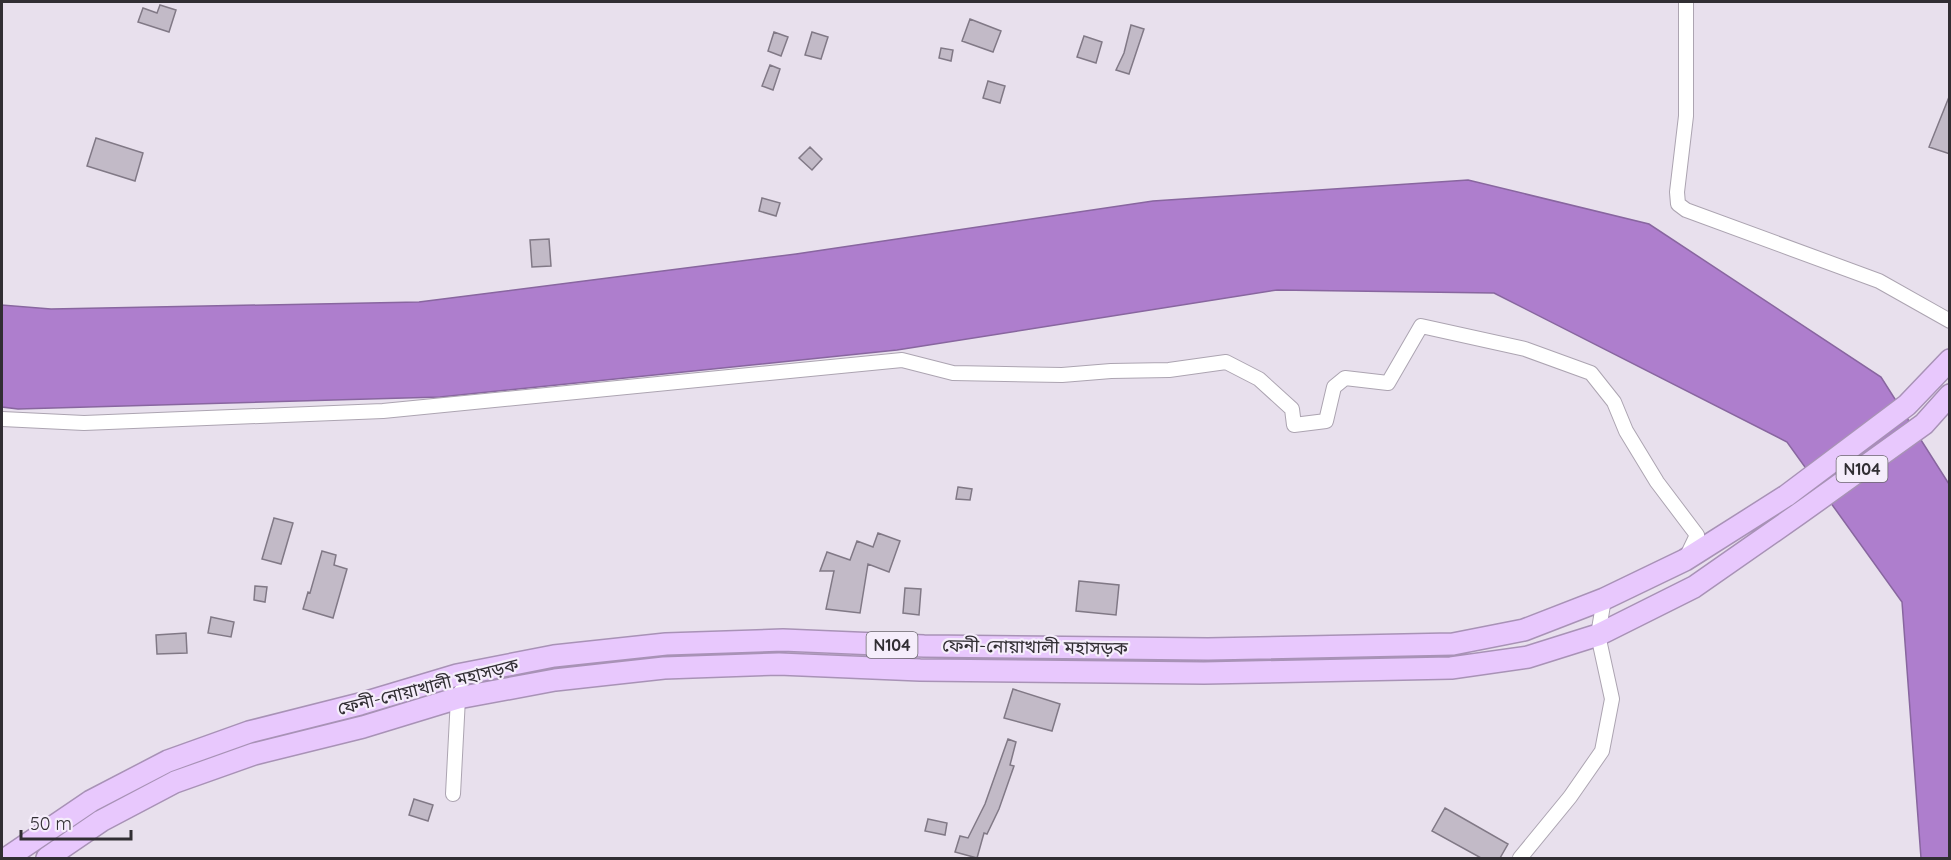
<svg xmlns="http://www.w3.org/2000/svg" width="1951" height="860" viewBox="0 0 1951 860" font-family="Quicksand,'Noto Sans Bengali',sans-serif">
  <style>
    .water { fill: #ae7ecd; stroke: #88669f; stroke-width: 1.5 }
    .building { fill: #c2bac7; stroke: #817986; stroke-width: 1.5 }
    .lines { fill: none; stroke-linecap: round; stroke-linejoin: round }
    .minor-casing { stroke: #aca4b1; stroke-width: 16 }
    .highway-casing { stroke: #a892b6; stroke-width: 24 }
    .minor { stroke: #fff; stroke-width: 14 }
    .highway { stroke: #e8c8fd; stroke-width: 21 }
    .labels { text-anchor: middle; stroke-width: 4.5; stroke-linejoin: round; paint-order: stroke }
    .shield { fill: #f5edfb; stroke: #6c676f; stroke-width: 1.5 }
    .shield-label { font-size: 16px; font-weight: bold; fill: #312e33 }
    .street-label { font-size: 18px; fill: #312e33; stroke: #f5edfb }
  </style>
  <rect width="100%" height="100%" fill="#e8e0ed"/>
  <path class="water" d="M1468,180L1649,224L1881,377L1949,484V858H1921L1902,602L1787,442L1494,293L1277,290L897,350L440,397L18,409L2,407V305L51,309L419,302L796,254L1153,201Z"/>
  <path class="building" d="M160,5L176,10L169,32L138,22L143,8L157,13Z
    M970,19L1001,31L993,52L962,41Z
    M1131,25L1144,29L1129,74L1116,70L1124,53Z
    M774,32L788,37L781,56L768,51Z
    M812,32L828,37L821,59L805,55Z
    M1084,36L1102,42L1096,63L1077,57Z
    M941,48L953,50L951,61L939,58Z
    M770,65L780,69L773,90L762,86Z
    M988,81L1005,86L1000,103L983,98Z
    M1949,97H1950V154L1929,147Z
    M96,138L143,153L135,181L87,166Z
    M810,147L822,159L812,170L799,158Z
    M762,198L780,203L776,216L759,211Z
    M549,239L551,266L532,267L530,240Z
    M958,487L972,489L970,500L956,499Z
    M274,518L293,523L281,564L262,559Z
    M878,533L900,541L889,572L868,564L860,613L826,609L834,571H820L827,552L850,560L857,541L873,547Z
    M322,551L336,555L334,565L347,569L333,618L303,609L308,592L310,593Z
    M1079,581L1119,585L1116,615L1076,611Z
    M255,586L267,587L265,602L254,600Z
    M905,588L921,589L919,615L903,613Z
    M211,617L234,622L231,637L208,633Z
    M186,633L187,653L157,654L156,635Z
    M1013,689L1060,704L1052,731L1004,718Z
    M1008,739L1016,742L1010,765L1014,766L999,809L987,834L984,833L977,858L955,852L960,836L968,838L985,804Z
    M414,799L433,805L428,821L409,815Z
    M1445,808L1508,844L1500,858H1481L1432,831Z
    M928,819L947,823L945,835L925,831Z"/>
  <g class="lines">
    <g class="minor-casing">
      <path id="minor" d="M1686,2V116L1677,192L1678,204L1686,210L1879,281L1950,321
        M2,419L84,423L383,411L902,360L953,373L1062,375L1111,371L1169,370L1226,362L1259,379L1292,409L1294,425L1326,421L1334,387L1345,378L1388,383L1421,326L1525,349L1591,373L1614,402L1626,431L1657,482L1697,535L1686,558
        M453,794L458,698L461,691
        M1520,858L1570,797L1602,751L1612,699L1598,635L1604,599"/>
    </g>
    <g class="highway-casing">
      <path id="highway" d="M7,858L91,801L168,761L249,732L360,704L457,675L554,656L666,644L783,640L924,646L1208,649L1453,644L1524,630L1604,599L1685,560L1786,496L1907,405L1950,360
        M47,858L101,821L175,782L254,754L363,727L458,698L555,680L664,668L779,664L920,670L1204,673L1451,668L1528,657L1598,635L1694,587L1800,513L1924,424L1950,395"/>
    </g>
    <use href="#minor" class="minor"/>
    <use href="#highway" class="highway"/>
  </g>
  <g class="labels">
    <g class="shield">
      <rect x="1836.5" y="456" width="51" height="26" rx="4.5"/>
      <rect x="866.5" y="632" width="51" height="26" rx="4.5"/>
    </g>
    <g class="shield-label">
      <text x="1862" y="475">N104</text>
      <text x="892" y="651">N104</text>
    </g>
    <g class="street-label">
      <text transform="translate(1035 647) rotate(1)" y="6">ফেনী-নোয়াখালী মহাসড়ক</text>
      <text transform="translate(428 687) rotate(-14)" y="6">ফেনী-নোয়াখালী মহাসড়ক</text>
    </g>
  </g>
  <rect width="1951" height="860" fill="none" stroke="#312e33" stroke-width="6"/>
  <path d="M21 830v9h110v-9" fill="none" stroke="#312e33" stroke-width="3"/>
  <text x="30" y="830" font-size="18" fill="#312e33" stroke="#f5edfb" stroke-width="4.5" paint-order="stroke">50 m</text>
</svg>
